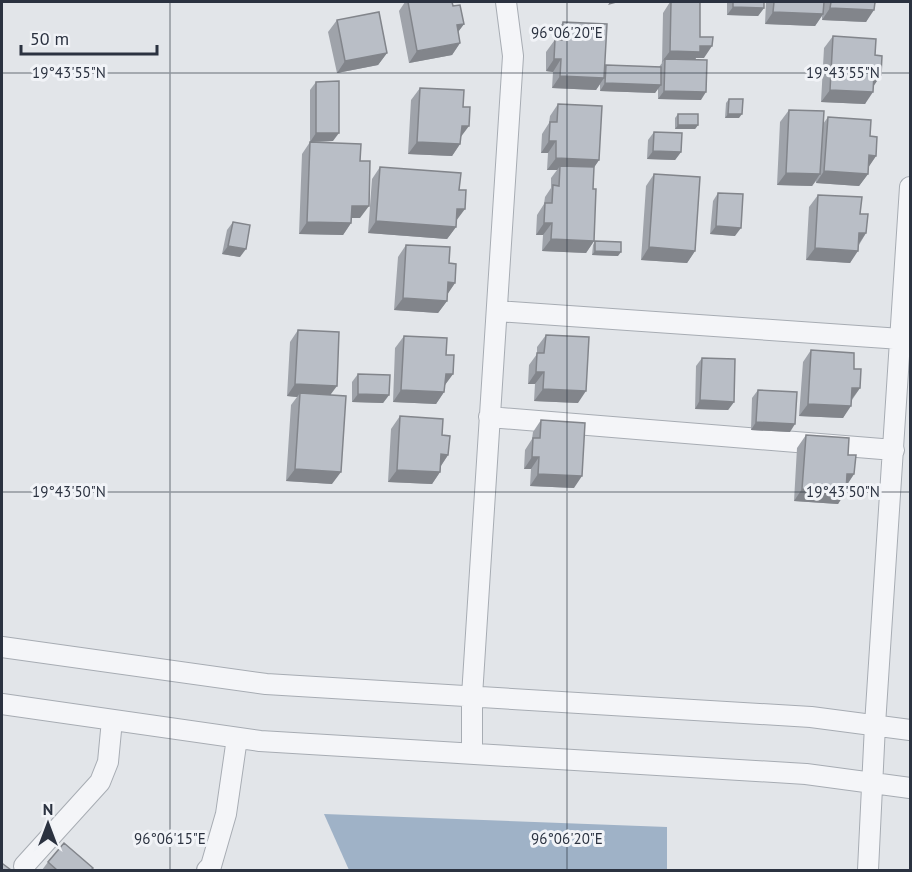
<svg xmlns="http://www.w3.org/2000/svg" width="912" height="872" viewBox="0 0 912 872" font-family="'PT Sans',sans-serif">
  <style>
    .water { fill: #9fb2c7 }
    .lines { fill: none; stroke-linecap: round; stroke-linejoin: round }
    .minor-casing { stroke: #a7acb3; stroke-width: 22 }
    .minor { stroke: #f4f5f8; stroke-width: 20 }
    .wall { fill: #9fa3aa }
    .shaded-wall { fill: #82858b }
    .building { fill: #b9bec6; stroke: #82858b; stroke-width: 1.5 }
    .ticks { fill: none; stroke: #2b3240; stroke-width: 1.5; stroke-opacity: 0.45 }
    .ticks-label { font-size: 15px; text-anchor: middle; fill: #2b3240; stroke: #f1f3f7; stroke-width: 6; stroke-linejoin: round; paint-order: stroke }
  </style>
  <rect width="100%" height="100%" fill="#e2e5e9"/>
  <path class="water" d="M324,814L667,827V870H349Z"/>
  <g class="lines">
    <g class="minor-casing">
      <path id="minor" d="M497,311L901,339
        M489,417L894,450
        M2,647L266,684L811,717L910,730
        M2,704L260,741L806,774L910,788
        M472,754V696L513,56L506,2
        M24,866L100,782L108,762L112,720
        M207,870L211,866L226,814L237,738
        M868,870L875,725L910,187"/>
    </g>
    <use href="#minor" class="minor"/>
  </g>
  <path class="wall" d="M405,2H452L453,6L464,24L458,32L460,43L452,55L409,63L399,11Z
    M670,2H700V37L704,58H696L695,60L701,100L658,99V88L655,93L600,91V84L596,90L552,88L553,72L546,71V52L554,41L555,34L563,22L605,67L606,65L659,67L662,63L663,13Z
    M727,2H764V8L758,16L727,15Z
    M766,2H876L866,22L822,20V16L815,26L765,24Z
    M337,20L387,53L378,65L337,73L328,32Z
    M833,36L875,55L881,75L873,86L865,104L821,102L824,48Z
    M316,82L333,141L310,142V90Z
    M420,88L461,137L460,144L452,156L408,154L411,100Z
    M729,99L739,118H725L726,103Z
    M558,104L599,160L594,167L593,189L594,241L586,253L542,251L543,235H536L537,215L544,204L545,197L551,188V178L557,170H547L548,153H541L542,134L549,123L550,116Z
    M789,110L823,124L828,117L870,136L876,156L868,167V174L859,186L816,183V181L812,186L777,185L780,122Z
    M678,114L698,125L695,129H675V118Z
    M654,132L681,152L675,160L647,159L648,140Z
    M310,142L360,161V218H352L351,223L343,235L299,234L302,154Z
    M380,167L456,221V227L447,239L368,233L372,179Z
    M654,174L695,251L687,263L641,260L646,186Z
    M718,193L735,236L710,234L713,201Z
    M818,195L860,214L866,233L859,245L850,263L806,260L809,207Z
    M233,222L240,257L222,254L227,230Z
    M595,241L618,256L592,255L593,245Z
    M406,245L449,263L455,283L447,294V301L438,313L394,310L398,257Z
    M298,330L331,395L332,484L286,481L291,405L297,397L287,396L290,342Z
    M546,335L578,403L534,401L535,384H528L529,365L537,354V347Z
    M404,336L446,355L453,374L445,385L444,392L436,404L393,402L395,348Z
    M811,350L854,369L860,388L852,400L843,418L799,416L803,362Z
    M702,358L734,402L728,410L695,409L696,366Z
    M358,374L389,395L383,403L352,402V382Z
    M758,390L790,432L751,430L752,398Z
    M400,416L442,435L448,455L441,466L440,472L432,484L388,482L391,429Z
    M541,420L574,488L530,486L531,469H524L525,450L532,439L533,432Z
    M806,435L848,455L854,474L847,485L838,504L794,501L797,448Z
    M48,862L91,870H42Z"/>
  <path class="shaded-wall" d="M610,2H619L608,5Z
    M733,7L764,8L758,16L727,15Z
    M830,8L874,10L866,22L822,20Z
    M773,12L823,14L815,26L765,24Z
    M464,24L455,36L457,25Z
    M460,43L452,55L409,63L417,51Z
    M700,46H712L704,58H696L692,64L665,59L661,63L670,51Z
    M387,53L378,65L337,73L345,61Z
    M554,59H561L553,72L546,71Z
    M874,74L881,75L873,87Z
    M560,76L604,78L596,90L552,88Z
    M605,83L661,85L655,93L600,91Z
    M830,90L873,92L865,104L821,102Z
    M664,91L706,92L701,100L658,99Z
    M728,114H742L739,118H725Z
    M678,125H698L695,129H675Z
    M462,126H469L460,138Z
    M316,133H339L333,141L310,142Z
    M549,141H556L548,153H541Z
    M417,142L460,144L452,156L408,154Z
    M653,151L681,152L675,160L647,159Z
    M869,155L876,156L868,168Z
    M556,158L599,160L591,172L560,166L557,170H547Z
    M824,171L868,174L859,186L816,183Z
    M786,173L820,174L812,186L777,185Z
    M352,206H369L360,218H344Z
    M457,209H465L456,221Z
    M376,221L456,227L447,239L368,233Z
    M307,222L351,223L343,235L299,234Z
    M544,223H552L543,235H536Z
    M716,226L741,228L735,236L710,234Z
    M859,233H866L858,245Z
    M551,239L594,241L586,253L542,251Z
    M228,246L246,249L240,257L222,254Z
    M649,247L695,251L687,263L641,260Z
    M815,248L858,251L850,263L806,260Z
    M595,251L621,252L618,256L592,255Z
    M448,282L455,283L447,295Z
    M403,298L447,301L438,313L394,310Z
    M536,372H544L535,384H528Z
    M446,374H453L444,386Z
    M295,384L337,386L328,398L300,393L297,397L287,396Z
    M852,388H860L851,400Z
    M543,389L586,391L578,403L534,401Z
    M401,390L444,392L436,404L393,402Z
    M358,394L389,395L383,403L352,402Z
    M700,400L734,402L728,410L695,409Z
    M808,404L851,406L843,418L799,416Z
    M756,422L795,424L790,432L751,430Z
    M441,454L448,455L440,467Z
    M532,457H539L531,469H524Z
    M295,469L341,472L332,484L286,481Z
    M397,470L440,472L432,484L388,482Z
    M538,474L582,476L574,488L530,486Z
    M847,474H854L846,486Z
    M802,489L846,492L838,504L794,501Z"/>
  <path class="building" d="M408,2H452L453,6L460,5L464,24L457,25L460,43L417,51Z
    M671,2H700V37H713L712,46H700V52L670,51Z
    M733,2H764V8L733,7Z
    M774,2H824L823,14L773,12Z
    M831,2H875L874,10L830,8Z
    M379,12L387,53L345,61L337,20Z
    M563,22L607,24L604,78L560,76L561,59H554L555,40H562Z
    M833,36L876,39L875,55L882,56L881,75L874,74L873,92L830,90Z
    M665,59L707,60L706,92L664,91Z
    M606,65L661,67V85L605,83Z
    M339,81V133H316V82Z
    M420,88L464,90L463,107H470L469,126H462L460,144L417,142Z
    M729,99H743L742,114H728Z
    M558,104L602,106L599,160L556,158V141H549L550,122H557Z
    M789,110L824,111L820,174L786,173Z
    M678,114H698V125H678Z
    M828,117L871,120L870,136L877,137L876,156L869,155L868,174L824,171Z
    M654,132L682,133L681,152L653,151Z
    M310,142L361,144L360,161H370L369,206H352L351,223L307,222Z
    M560,166L594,167L593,189H596L594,241L551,239L552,223H544L545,203H552L553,185L559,186Z
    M380,167L461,173L459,190H466L465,209H457L456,227L376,221Z
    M654,174L700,177L695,251L649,247Z
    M718,193L743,194L741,228L716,226Z
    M818,195L862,197L860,214H868L866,233H859L858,251L815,248Z
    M233,222L250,225L246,249L228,246Z
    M595,241L621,242V252L595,251Z
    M406,245L450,247L449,263L456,264L455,283L448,282L447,301L403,298Z
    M298,330L339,332L337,386L295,384Z
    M546,335L589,337L586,391L543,389L544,372H536L537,353H544Z
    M404,336L447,338L446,355H454L453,374H446L444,392L401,390Z
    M811,350L854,353V369H861L860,388H852L851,406L808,404Z
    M702,358L735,359L734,402L700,400Z
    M358,374L390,375L389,395L358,394Z
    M758,390L797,392L795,424L756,422Z
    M300,393L346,396L341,472L295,469Z
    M400,416L443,419L442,435L450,436L448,455L441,454L440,472L397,470Z
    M541,420L585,423L582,476L538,474L539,457H532L533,438H540Z
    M806,435L849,438L848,455H856L854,474H847L846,492L802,489Z
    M64,843L93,868L91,870H57L48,862Z
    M3,864L11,870H2V865Z"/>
  <path class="ticks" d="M170,2V870M567,2V870M2,73H910M2,492H910"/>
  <g class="ticks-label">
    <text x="567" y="38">96°06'20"E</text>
    <text x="69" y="78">19°43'55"N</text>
    <text x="843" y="78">19°43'55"N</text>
    <text x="69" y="497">19°43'50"N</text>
    <text x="843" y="497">19°43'50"N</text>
    <text x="170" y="844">96°06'15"E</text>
    <text x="567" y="844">96°06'20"E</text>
  </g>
  <rect width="912" height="872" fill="none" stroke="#2b3240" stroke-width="6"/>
  <g transform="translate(48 824)" stroke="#f1f3f7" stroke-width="4.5" paint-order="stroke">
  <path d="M0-4.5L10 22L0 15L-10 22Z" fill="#2b3240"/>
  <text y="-9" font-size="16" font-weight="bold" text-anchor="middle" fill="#2b3240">N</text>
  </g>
  <path d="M21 45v9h136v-9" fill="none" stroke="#2b3240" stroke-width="3"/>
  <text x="30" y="45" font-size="18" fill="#2b3240" stroke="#f1f3f7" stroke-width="4.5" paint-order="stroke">50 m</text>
</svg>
